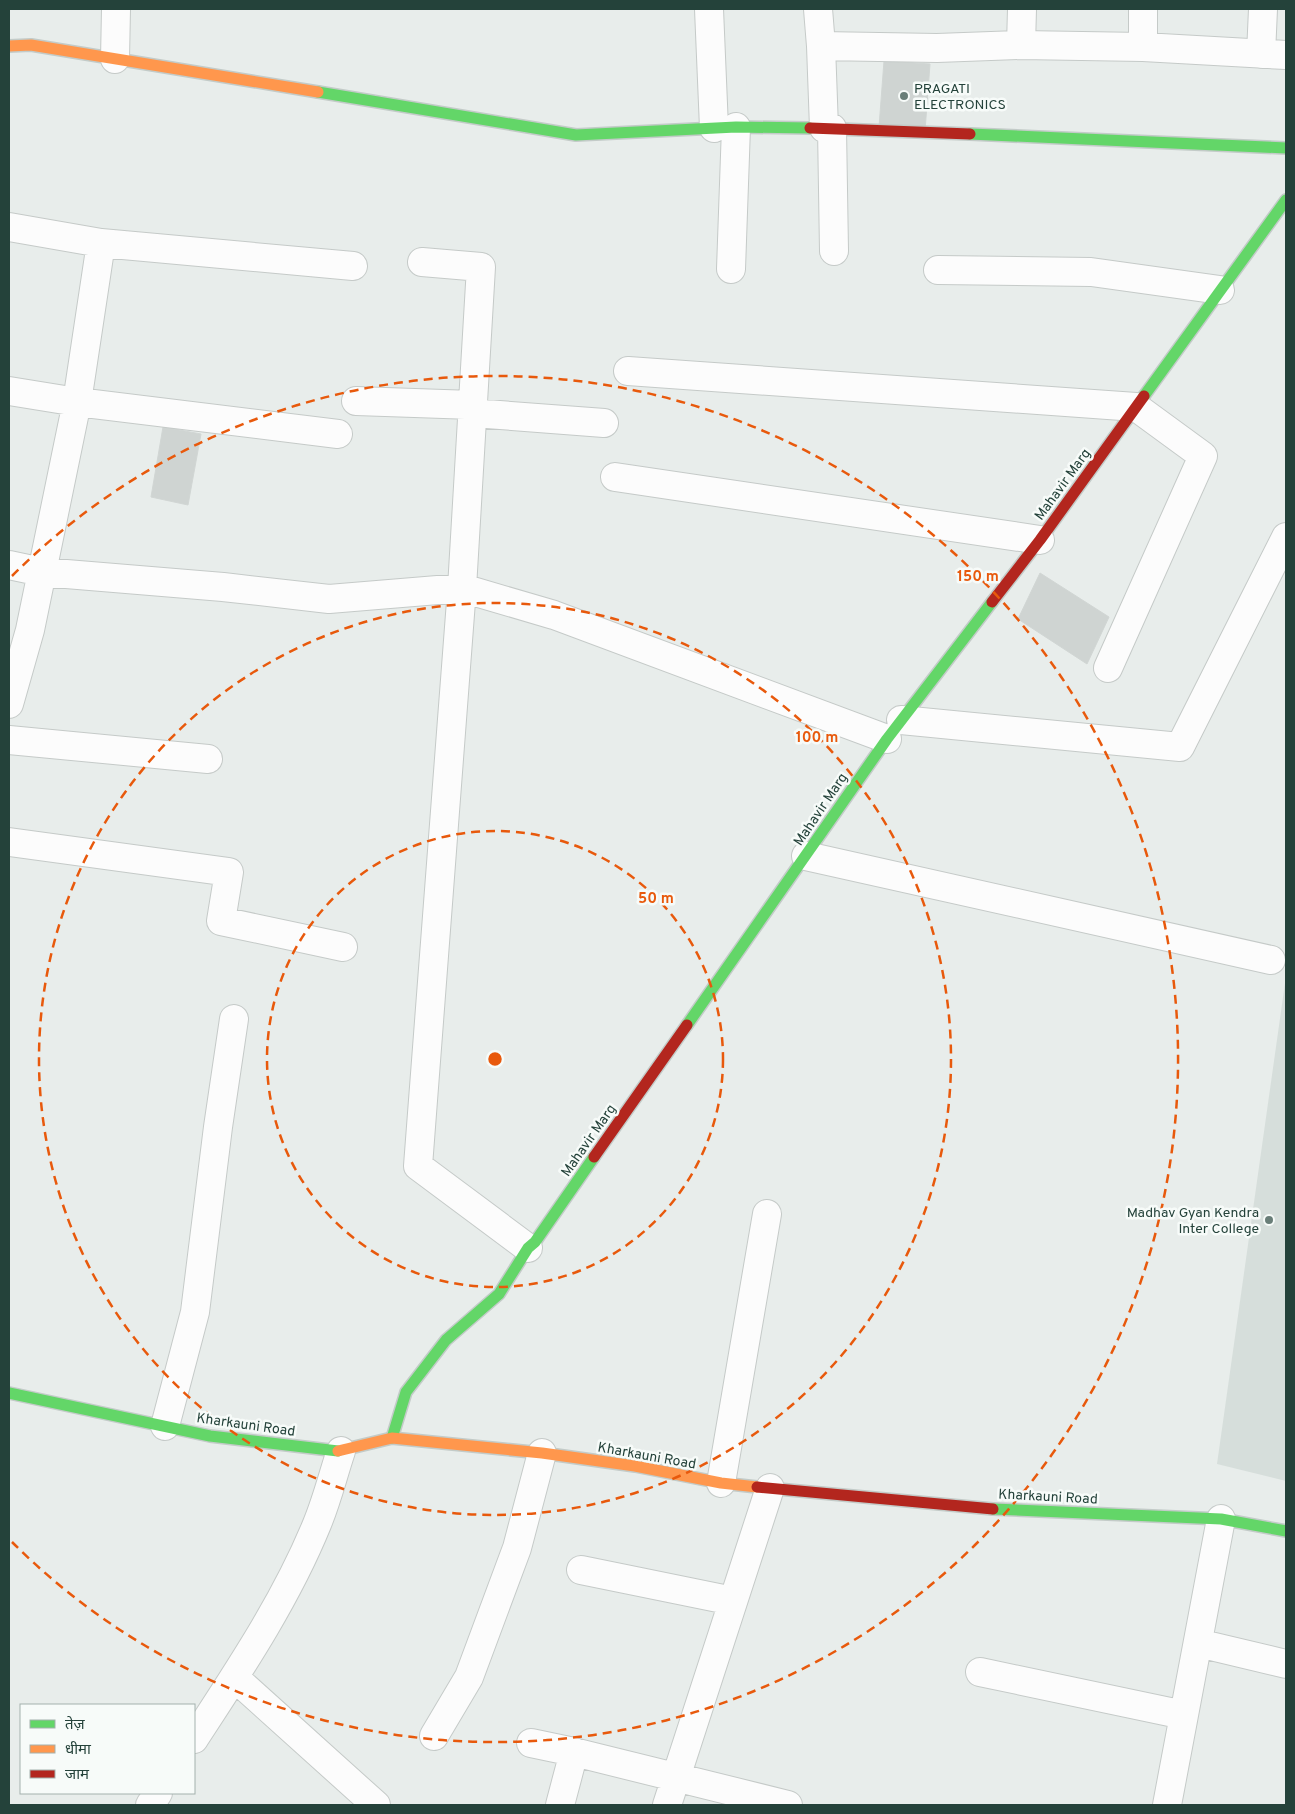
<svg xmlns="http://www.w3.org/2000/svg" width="1295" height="1814" viewBox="0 0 1295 1814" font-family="Overpass,'Noto Sans Devanagari',sans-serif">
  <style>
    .built { fill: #d6dedb }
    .building { fill: #cfd4d2; stroke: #d1d6d4 }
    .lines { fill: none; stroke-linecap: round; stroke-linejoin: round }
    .street-casing { stroke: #c5cac8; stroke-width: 30 }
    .fast-casing { stroke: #c3cbc8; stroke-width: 14 }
    .slow-casing { stroke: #c3cbc8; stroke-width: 14 }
    .jam-casing { stroke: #c3cbc8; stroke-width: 14 }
    .street { stroke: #fcfcfc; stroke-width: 28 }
    .fast { stroke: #63d668; stroke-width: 11 }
    .slow { stroke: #ff974d; stroke-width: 11 }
    .jam { stroke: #b3261e; stroke-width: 11 }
    .ring { fill: none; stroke: #e8590c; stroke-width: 2.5; stroke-dasharray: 9 6 }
    .poi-dot { fill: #697e78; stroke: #f7fbf9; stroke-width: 2 }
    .labels { text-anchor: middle; stroke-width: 5; stroke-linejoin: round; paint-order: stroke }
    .poi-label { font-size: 14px; fill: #24423a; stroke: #f7fbf9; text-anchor: start }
    .street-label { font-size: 14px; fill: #24423a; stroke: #f7fbf9 }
    .centre { fill: #e8590c; stroke: #f7fbf9; stroke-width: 2.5 }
    .ring-label { font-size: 15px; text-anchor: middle; font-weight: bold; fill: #e8590c; stroke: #f7fbf9; stroke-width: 5; stroke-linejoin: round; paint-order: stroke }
  </style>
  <rect width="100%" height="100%" fill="#e8edeb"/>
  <path class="built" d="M1286,976V1481L1217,1464Z"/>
  <path class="building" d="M884,61L930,64L925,131L879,127Z
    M163,427L201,434L188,505L151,497Z
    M1040,573L1109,617L1087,664L1018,619Z"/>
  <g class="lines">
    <g class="street-casing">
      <path id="street" d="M709,9L714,128
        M818,9L821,46L937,48L1021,45L1143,47L1286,55
        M1021,45L1022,9
        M821,46L824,128
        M1143,47V9
        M1261,54L1263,9
        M115,59L116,9
        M832,128L834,251
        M9,227L101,243L77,402L30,630L9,704
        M101,243L353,266
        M422,262L481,267L462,588L418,1166L528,1248
        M731,269L736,127
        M938,270L1091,272L1220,290
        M628,371L1136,407L1203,456L1108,668
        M9,391L77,402L338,434
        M356,401L473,405
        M473,413L604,423
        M615,477L1040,540
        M9,565L42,572L223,587L329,599L462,588L554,615L887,739
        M901,720L1180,747L1286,537
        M9,740L208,759
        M9,842L229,872L221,921L343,947
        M806,856L1271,960
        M165,1426L195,1312L218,1127L234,1019
        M721,1483L767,1214
        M581,1570L733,1601
        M1198,1643L1286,1664
        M980,1672L1184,1715
        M234,1677L376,1805
        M434,1736L469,1677L517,1548L542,1453
        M194,1739C239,1670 286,1600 317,1524C327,1500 333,1475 341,1451
        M531,1743L574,1752
        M150,1805L158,1793
        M560,1805L574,1752L788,1805
        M667,1805L770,1488
        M1167,1805L1221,1519"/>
    </g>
    <g class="fast-casing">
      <path id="fast" d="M318,92L576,135L736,127L810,128
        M970,134L1286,148
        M1144,396L1286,200
        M687,1025L887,739L992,602
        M9,1393L210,1436L338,1451
        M392,1438L406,1392L446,1340L499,1294L528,1248L535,1242L594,1157
        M993,1509L1221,1519L1286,1531"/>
    </g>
    <g class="slow-casing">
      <path id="slow" d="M9,46L31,45L318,92
        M338,1451L392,1438L542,1453L635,1466L721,1483L757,1487"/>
    </g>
    <g class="jam-casing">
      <path id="jam" d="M810,128L970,134
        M992,602L1040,540L1144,396
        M594,1157L687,1025
        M757,1487L993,1509"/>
    </g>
    <use href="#street" class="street"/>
    <use href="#fast" class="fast"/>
    <use href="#slow" class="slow"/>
    <use href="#jam" class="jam"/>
  </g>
  <g class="ring">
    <circle cx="495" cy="1059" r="228"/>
    <circle cx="495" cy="1059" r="456"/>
    <path d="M12 576A683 683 0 1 1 12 1542"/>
  </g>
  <g class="poi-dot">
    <circle cx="904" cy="96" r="5"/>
    <circle cx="1269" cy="1220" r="5"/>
  </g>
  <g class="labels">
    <g class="poi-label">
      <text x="914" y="93">PRAGATI<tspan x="914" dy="16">ELECTRONICS</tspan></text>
      <text x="1259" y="1217" text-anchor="end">Madhav Gyan Kendra<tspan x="1259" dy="16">Inter College</tspan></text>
    </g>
    <g class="street-label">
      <text transform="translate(1062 484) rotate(-54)" y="5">Mahavir Marg</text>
      <text transform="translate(820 809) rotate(-56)" y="5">Mahavir Marg</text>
      <text transform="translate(588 1140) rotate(-55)" y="5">Mahavir Marg</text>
      <text transform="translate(246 1424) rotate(8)" y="5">Kharkauni Road</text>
      <text transform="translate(647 1455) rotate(10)" y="5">Kharkauni Road</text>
      <text transform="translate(1048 1496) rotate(3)" y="5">Kharkauni Road</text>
    </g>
  </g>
  <circle cx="495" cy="1059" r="8" class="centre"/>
  <g class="ring-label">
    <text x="978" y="581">150 m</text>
    <text x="817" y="742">100 m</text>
    <text x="656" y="903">50 m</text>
  </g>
  <rect width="1295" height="1814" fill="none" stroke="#24423a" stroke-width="20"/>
  <rect x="20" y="1704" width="175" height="90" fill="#f7fbf9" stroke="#a3b1ad"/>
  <rect x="30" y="1720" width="25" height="8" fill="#63d668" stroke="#a3b1ad"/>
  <text x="65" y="1729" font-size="15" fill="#24423a">तेज़</text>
  <rect x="30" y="1745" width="25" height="8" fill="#ff974d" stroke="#a3b1ad"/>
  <text x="65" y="1754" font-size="15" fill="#24423a">धीमा</text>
  <rect x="30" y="1770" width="25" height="8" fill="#b3261e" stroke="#a3b1ad"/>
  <text x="65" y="1779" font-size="15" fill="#24423a">जाम</text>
</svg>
